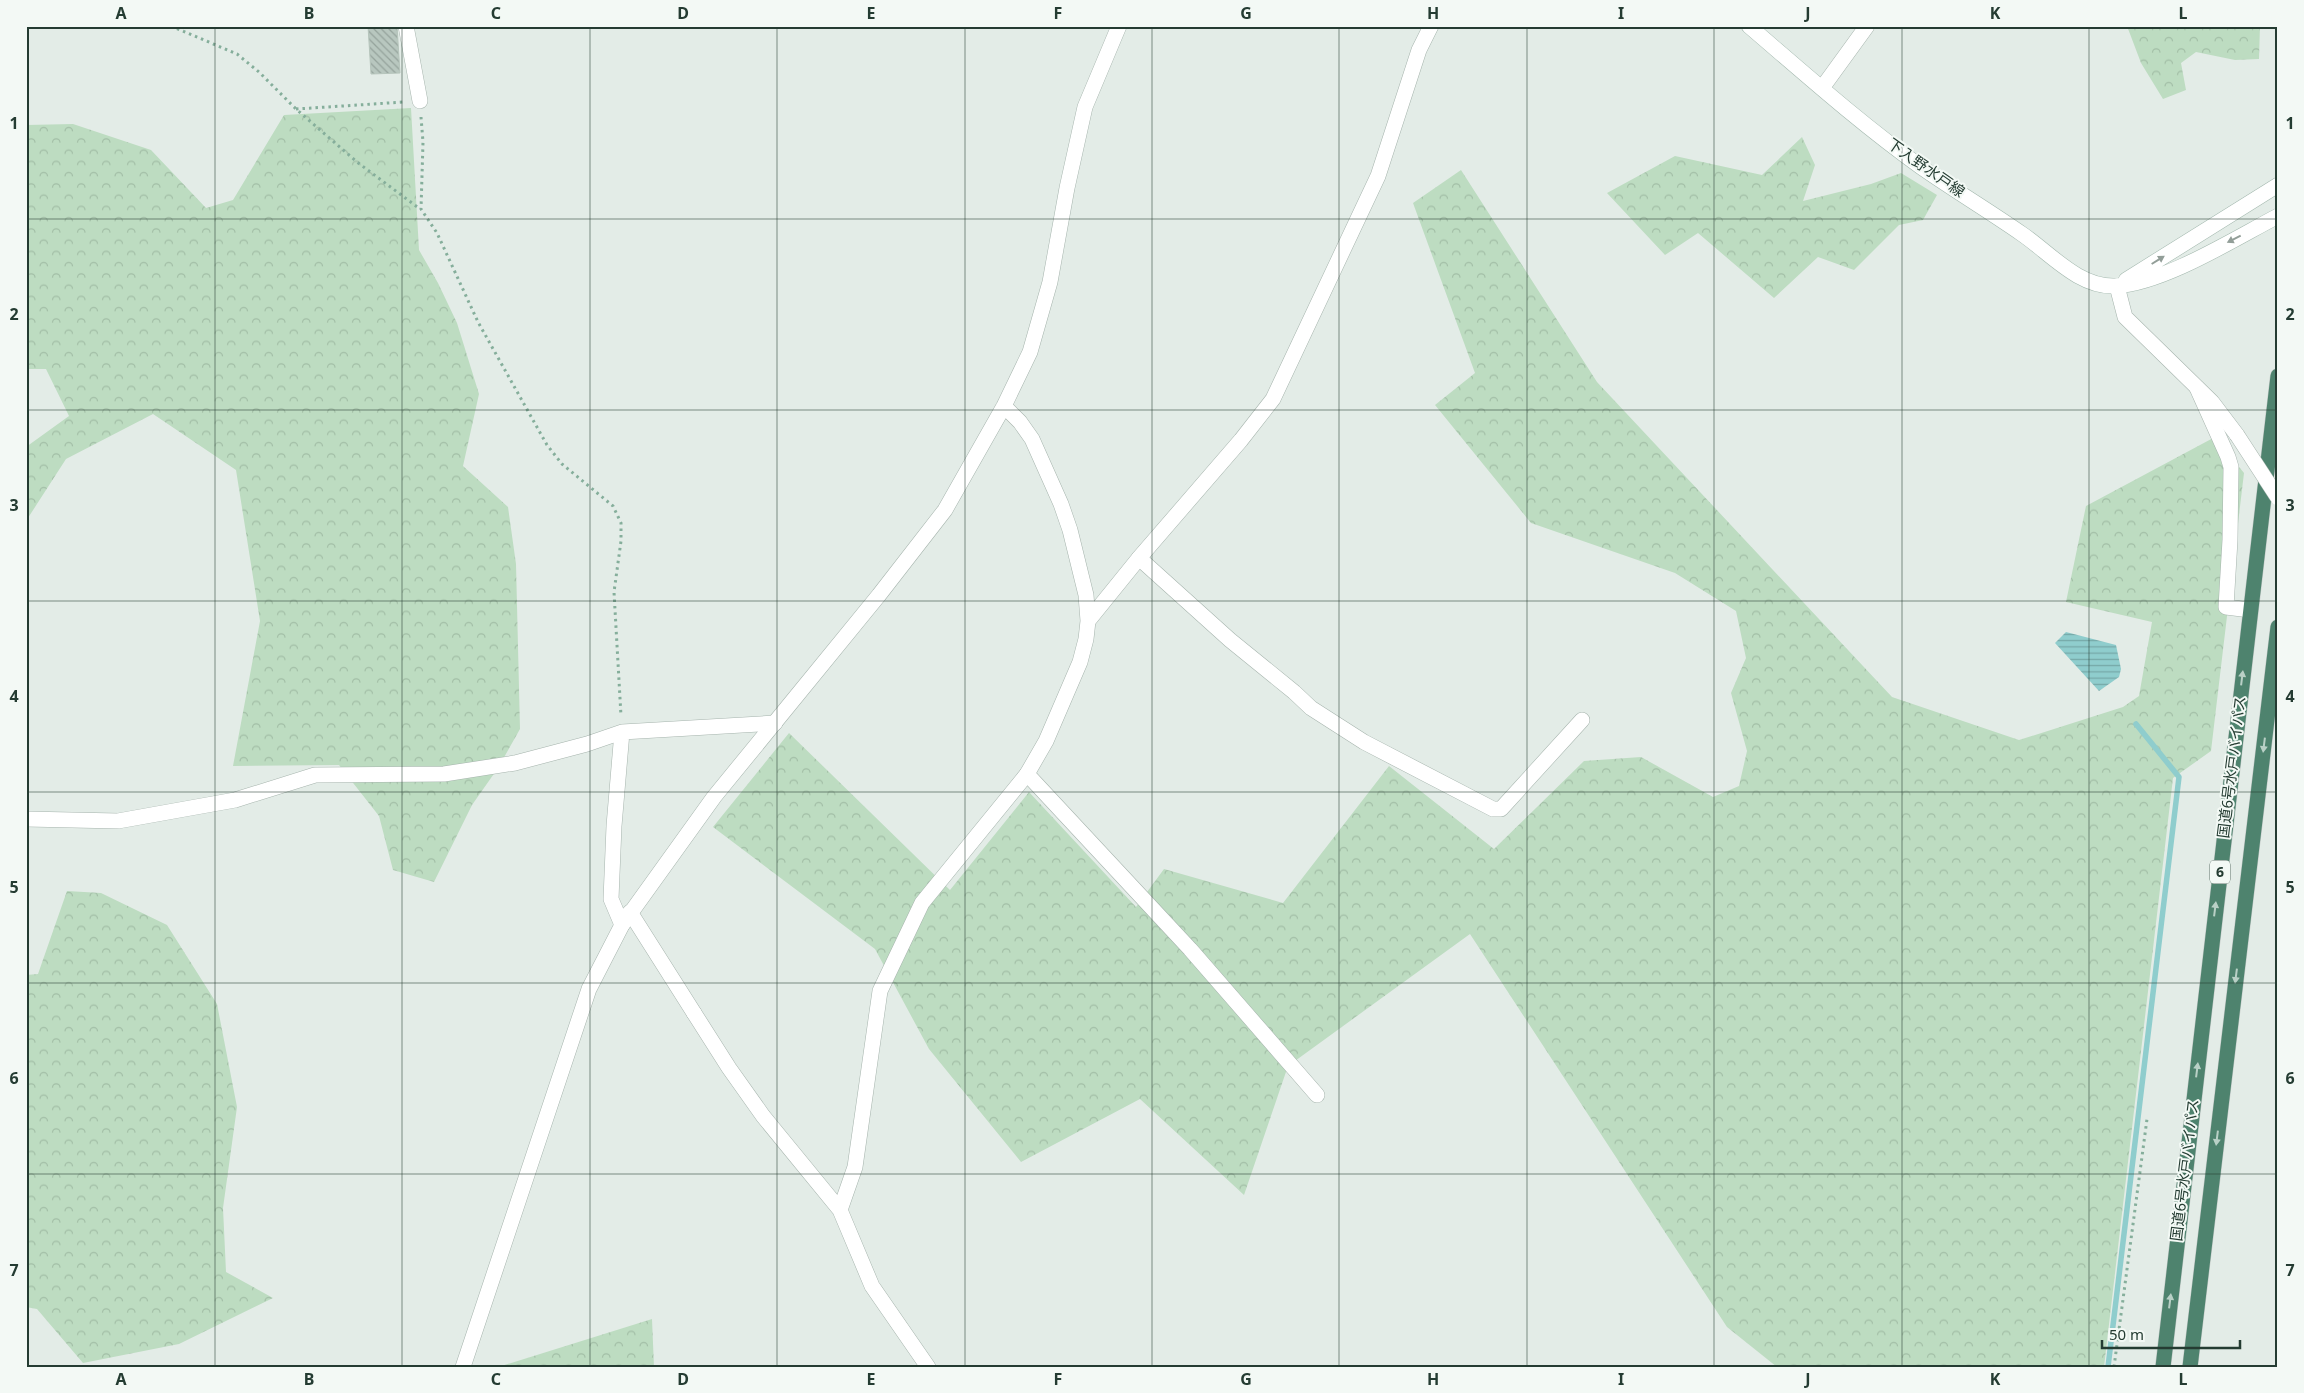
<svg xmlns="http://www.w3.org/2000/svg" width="2304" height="1393" viewBox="0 0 2304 1393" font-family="'Noto Sans','Noto Sans JP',sans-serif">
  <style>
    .forest { fill: url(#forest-crowns) }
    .water { fill: url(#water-rules) }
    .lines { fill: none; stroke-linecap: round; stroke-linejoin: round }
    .stream { stroke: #8fcdcd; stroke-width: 5.5 }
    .building { fill: url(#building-back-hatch); stroke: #b6c5bc }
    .minor-casing { stroke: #a6b4ad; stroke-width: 16 }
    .tertiary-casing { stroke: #a6b4ad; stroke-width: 16 }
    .secondary-casing { stroke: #a2b7ad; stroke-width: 16 }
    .trunk-casing { stroke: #c2c8c6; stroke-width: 16 }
    .path { stroke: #85ae9b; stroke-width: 3; stroke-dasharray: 2.5 4; stroke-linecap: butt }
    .minor { stroke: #fff; stroke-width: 15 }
    .tertiary { stroke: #fff; stroke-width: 15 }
    .secondary { stroke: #fff; stroke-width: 15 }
    .trunk { stroke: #4e836e; stroke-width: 15 }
    .tertiary-bridge-casing { stroke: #a6b4ad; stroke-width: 16; stroke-linecap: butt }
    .tertiary-bridge { stroke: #fff; stroke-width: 15 }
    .oneway { fill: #929e98 }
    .oneway2 { fill: #b9d0c6 }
    .grid { fill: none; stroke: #243c32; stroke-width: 1; stroke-opacity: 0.55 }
    .labels { text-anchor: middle; stroke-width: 4; stroke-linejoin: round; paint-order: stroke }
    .shield { fill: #f3f9f5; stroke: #62756c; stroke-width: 1 }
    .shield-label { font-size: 14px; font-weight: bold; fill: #243c32 }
    .street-label { font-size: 15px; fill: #243c32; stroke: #f3f9f5 }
    .neatline { fill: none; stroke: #243c32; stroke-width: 2 }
    .grid-label { font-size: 16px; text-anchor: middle; font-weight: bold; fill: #243c32 }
  </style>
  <defs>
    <pattern id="forest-crowns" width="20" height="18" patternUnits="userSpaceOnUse" patternTransform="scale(1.25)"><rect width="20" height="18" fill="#bddcc1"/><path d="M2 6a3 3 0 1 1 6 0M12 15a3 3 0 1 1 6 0" fill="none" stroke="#a2bea6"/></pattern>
    <pattern id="water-rules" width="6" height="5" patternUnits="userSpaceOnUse" patternTransform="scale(1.25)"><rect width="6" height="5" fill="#8fcdcd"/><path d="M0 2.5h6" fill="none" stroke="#75a8a7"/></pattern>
    <pattern id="building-back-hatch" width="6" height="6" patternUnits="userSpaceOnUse" patternTransform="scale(1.25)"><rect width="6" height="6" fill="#b8c7bf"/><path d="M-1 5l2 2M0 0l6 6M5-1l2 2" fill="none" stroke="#95a39c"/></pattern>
  </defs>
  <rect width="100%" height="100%" fill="#e3ece7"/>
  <path class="forest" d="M2127,26H2260L2259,59L2235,60L2196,52L2181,63L2186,90L2163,99L2141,63Z
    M411,108L419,250L438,283L457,323L479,394L463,466L508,507L516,564L520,729L498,768L472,805L434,882L393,870L379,816L339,765L233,766L260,621L236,470L153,414L66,459L26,521V447L69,416L46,369H26V125L73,124L151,150L206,208L233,200L284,115Z
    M1802,137L1815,165L1803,201L1871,184L1901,173L1937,195L1923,220L1899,225L1854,270L1818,257L1774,298L1698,233L1665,255L1607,193L1675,156L1762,175Z
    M1461,170L1597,382L1892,697L2019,740L2123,707L2139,696L2152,622L2066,602L2086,506L2215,437L2244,473L2211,751L2173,778L2104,1367H1777L1727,1327L1470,934L1288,1066L1244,1195L1140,1099L1021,1162L929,1049L875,949L713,827L789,733L950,890L1029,792L1136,907L1164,869L1283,903L1389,766L1494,849L1584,761L1641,757L1713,797L1739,786L1747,751L1731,693L1746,658L1736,611L1675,573L1531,523L1435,405L1475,373L1413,203Z
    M67,891L101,893L167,925L217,1004L237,1107L223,1208L226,1272L273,1298L179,1344L83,1363L37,1309L26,1307V975L38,974Z
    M652,1319L654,1367H498Z"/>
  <path class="water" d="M2066,632L2116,645L2121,669L2119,677L2099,691L2055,643Z"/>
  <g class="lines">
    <path class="stream" d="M2108,1367L2179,777L2136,724"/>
  </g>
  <path class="building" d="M368,26H397L400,73L371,74Z"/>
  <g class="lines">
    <g class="minor-casing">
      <path id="minor" d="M406,26L420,101
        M1822,88L1867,26
        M2197,388L2228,457L2231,467L2230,540L2226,607L2250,610
        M1139,558L1230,640L1294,692L1311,708L1364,742L1493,809H1501L1582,720
        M1027,774L1190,949L1317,1095
        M26,819L118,821L235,800L315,775L444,774L515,763L587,744L622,732L775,723
        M630,912L694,1013
        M622,925L611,899L614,826L622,732"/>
    </g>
    <g class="tertiary-casing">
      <path id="tertiary" d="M2117,286L2125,317L2212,402L2237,435
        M1088,621L1139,558L1241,440L1273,399L1378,176L1419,50L1431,26
        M694,1013L729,1068L763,1116L840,1210L872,1286L928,1367
        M840,1210L855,1167L880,991L922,903L1027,774L1046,741L1080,662L1086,639L1088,621L1086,595L1070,530L1061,504L1032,439L1020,422L1004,406
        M463,1367L589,989L622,925L714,797L879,595L945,510L1004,406L1030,352L1050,282L1067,188L1085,107L1119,26"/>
    </g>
    <g class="secondary-casing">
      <path id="secondary" d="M1749,26C1805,74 1861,124 1921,167C1954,190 1989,211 2022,234C2050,253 2079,288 2116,286C2164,283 2234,239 2278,216
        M2126,280L2278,185"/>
    </g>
    <g class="trunk-casing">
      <path id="trunk" d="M2163,1367L2278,376
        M2190,1367L2278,627"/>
    </g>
    <path class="path" d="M171,26L237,54L259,72L296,109L357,162L420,209
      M296,109L404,102
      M421,117L423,142L421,209L437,233L478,322L547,445L562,464L613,506L621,523V541L614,592L621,716
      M2114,1367L2147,1119"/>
    <use href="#minor" class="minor"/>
    <use href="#tertiary" class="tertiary"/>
    <use href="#secondary" class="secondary"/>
    <use href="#trunk" class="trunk"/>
    <g class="tertiary-bridge-casing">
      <path id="tertiary-bridge" d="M2237,435L2278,498"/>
    </g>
    <use href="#tertiary-bridge" class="tertiary-bridge"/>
  </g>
  <defs><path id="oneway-solid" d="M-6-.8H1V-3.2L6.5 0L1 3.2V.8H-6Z" transform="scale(1.25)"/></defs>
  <g class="oneway">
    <use href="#oneway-solid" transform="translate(2234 239) rotate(153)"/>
    <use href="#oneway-solid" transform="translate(2158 260) rotate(-32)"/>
  </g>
  <g class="oneway2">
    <use href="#oneway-solid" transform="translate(2242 678) rotate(-83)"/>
    <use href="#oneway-solid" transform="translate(2264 745) rotate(97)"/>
    <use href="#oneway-solid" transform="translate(2215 909) rotate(-83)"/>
    <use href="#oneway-solid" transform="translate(2236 976) rotate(97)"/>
    <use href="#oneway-solid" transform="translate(2197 1070) rotate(-83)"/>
    <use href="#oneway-solid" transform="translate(2217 1138) rotate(97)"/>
    <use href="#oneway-solid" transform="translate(2170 1301) rotate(-83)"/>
  </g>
  <path class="grid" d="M215,26V1367M402,26V1367M590,26V1367M777,26V1367M965,26V1367M1152,26V1367M1339,26V1367M1527,26V1367M1714,26V1367M1902,26V1367M2089,26V1367M26,219H2278M26,410H2278M26,601H2278M26,792H2278M26,983H2278M26,1174H2278"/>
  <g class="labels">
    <rect class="shield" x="2210" y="860.5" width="20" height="23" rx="4"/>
    <g class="shield-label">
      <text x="2220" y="877">6</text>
    </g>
    <g class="street-label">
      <text transform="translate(1926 168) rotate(35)" y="5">下入野水戸線</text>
      <text transform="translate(2232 767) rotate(-83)" y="5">国道6号水戸バイパス</text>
      <text transform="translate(2185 1170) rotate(-83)" y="5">国道6号水戸バイパス</text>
    </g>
  </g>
  <rect width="2304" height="1393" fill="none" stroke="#f3f9f5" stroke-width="55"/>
  <path d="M2102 1340v8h138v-8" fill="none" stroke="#243c32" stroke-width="2.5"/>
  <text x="2109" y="1340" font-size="15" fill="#243c32" stroke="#f3f9f5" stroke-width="4" paint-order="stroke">50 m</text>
  <rect x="28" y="28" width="2248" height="1338" class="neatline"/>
  <g class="grid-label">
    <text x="121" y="19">A</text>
    <text x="309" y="19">B</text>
    <text x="496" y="19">C</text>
    <text x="683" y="19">D</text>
    <text x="871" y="19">E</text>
    <text x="1058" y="19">F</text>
    <text x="1246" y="19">G</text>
    <text x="1433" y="19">H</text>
    <text x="1621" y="19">I</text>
    <text x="1808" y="19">J</text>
    <text x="1995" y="19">K</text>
    <text x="2183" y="19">L</text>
    <text x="14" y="129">1</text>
    <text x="2290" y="129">1</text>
    <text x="14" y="320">2</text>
    <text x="2290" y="320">2</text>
    <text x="14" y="511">3</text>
    <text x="2290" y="511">3</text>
    <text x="14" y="702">4</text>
    <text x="2290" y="702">4</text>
    <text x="14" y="893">5</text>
    <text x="2290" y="893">5</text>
    <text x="14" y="1084">6</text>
    <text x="2290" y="1084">6</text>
    <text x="14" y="1276">7</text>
    <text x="2290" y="1276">7</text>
    <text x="121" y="1385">A</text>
    <text x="309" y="1385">B</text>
    <text x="496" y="1385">C</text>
    <text x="683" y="1385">D</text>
    <text x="871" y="1385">E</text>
    <text x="1058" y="1385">F</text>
    <text x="1246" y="1385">G</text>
    <text x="1433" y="1385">H</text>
    <text x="1621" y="1385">I</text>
    <text x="1808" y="1385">J</text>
    <text x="1995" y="1385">K</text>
    <text x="2183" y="1385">L</text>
  </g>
</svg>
